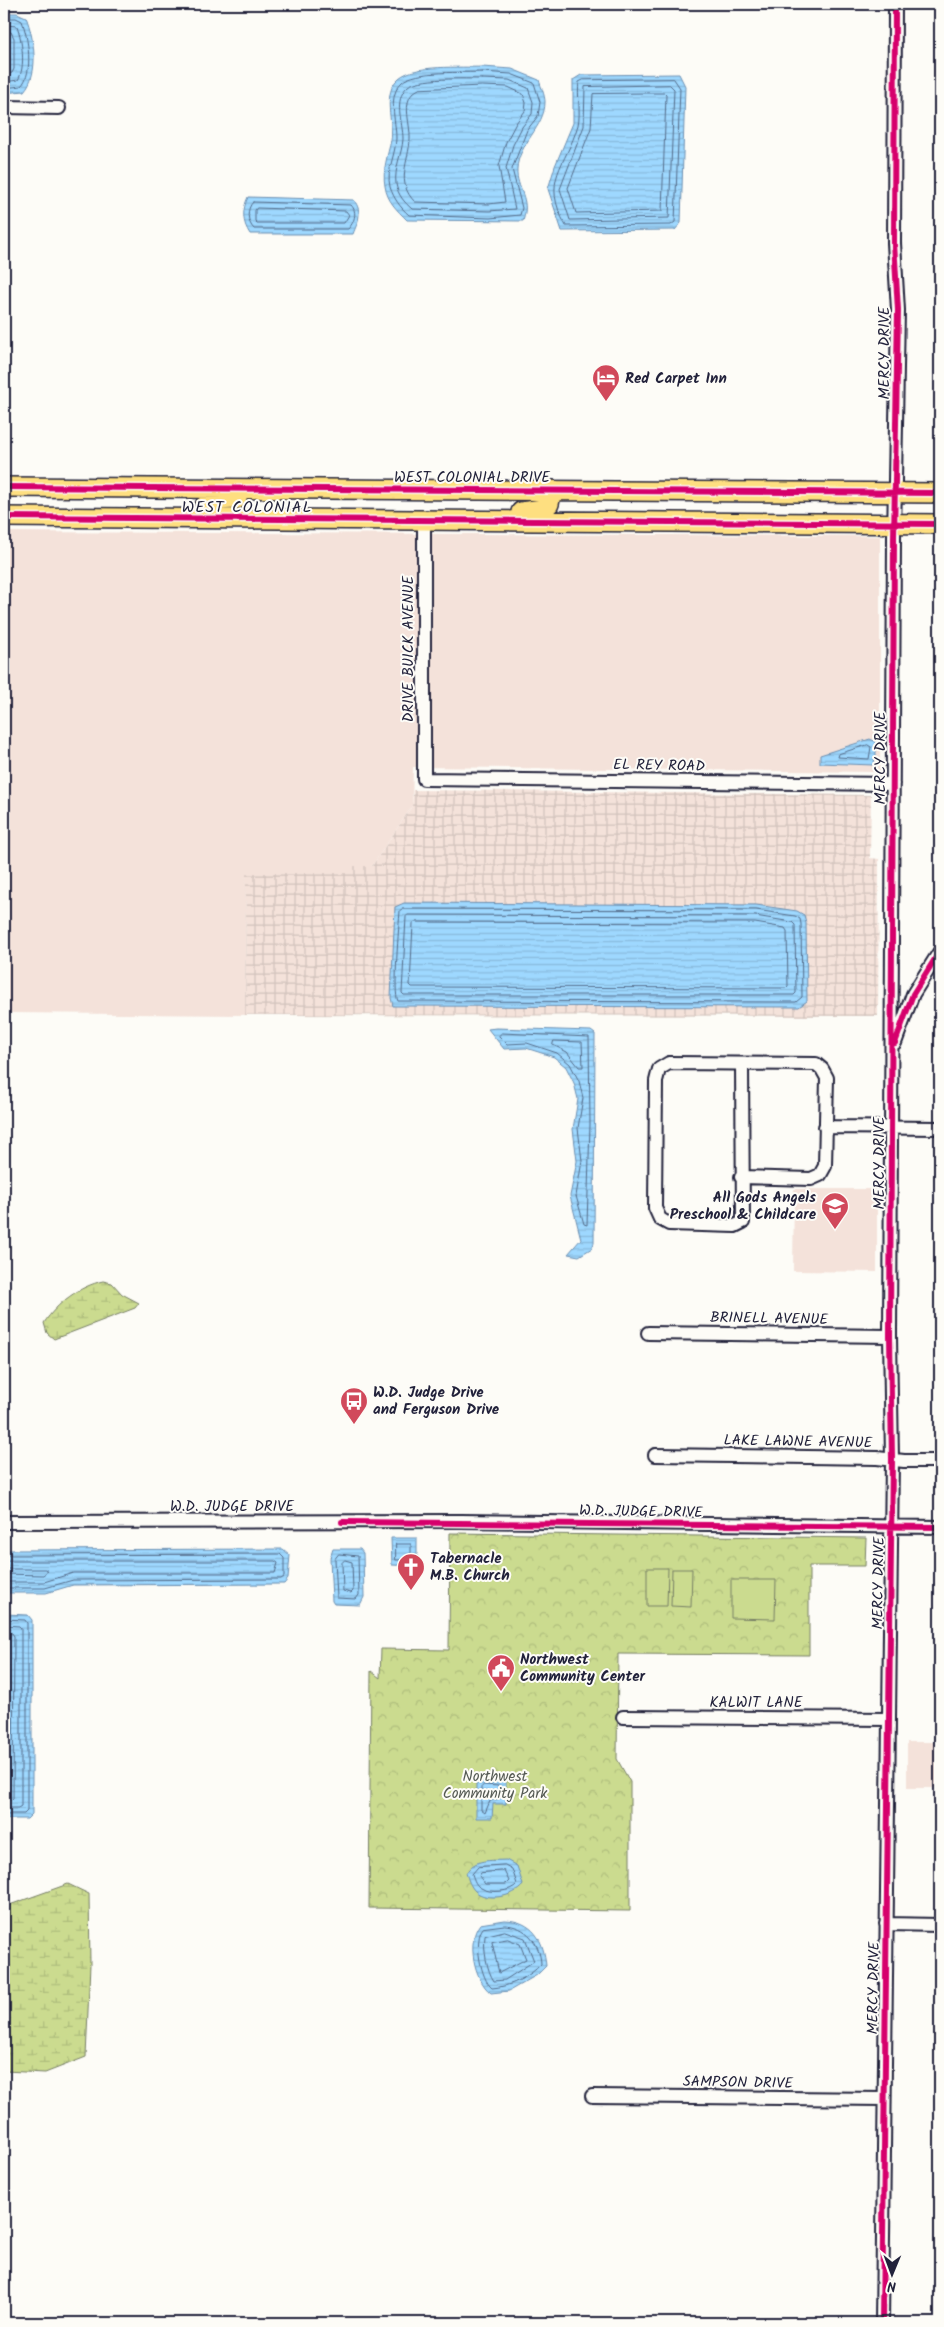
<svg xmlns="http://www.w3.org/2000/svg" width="944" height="2327" viewBox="0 0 944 2327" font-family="Kalam,sans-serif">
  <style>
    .built { fill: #f4e2da }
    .industrial { fill: url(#industrial-grid) }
    .wetland { fill: url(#wetland-marsh); stroke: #767e65 }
    .park { fill: url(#park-crowns); stroke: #767e65 }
    .garden { fill: #cbdb8f; stroke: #767e65 }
    .water { fill: url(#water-rules); stroke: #6c8fb1 }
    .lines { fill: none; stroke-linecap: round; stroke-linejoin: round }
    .shore { stroke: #546b89; stroke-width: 1 }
    .minor-casing { stroke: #22223b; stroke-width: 16 }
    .highway-casing { stroke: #22223b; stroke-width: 22 }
    .minor { stroke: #fdfcf7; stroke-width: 12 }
    .highway { stroke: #fedf80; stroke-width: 19 }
    .cycleway-casing { stroke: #fdfcf7; stroke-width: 9 }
    .cycleway { stroke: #d6006c; stroke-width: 6 }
    .labels { text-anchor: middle; stroke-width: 4; stroke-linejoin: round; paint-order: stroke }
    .street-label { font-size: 15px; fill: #22223b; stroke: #fdfcf7 }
    .poi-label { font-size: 15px; font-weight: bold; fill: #22223b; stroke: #fdfcf7; text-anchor: start }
    .park-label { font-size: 15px; fill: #555a54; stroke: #fdfcf7 }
    .neighbourhood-label { font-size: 16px; letter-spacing: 1px; fill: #22223b; stroke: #fdfcf7 }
  </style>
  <defs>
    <pattern id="industrial-grid" width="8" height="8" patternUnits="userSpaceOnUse" patternTransform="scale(1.25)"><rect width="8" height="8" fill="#f4e2da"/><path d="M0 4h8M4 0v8" fill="none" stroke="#d1c2bc"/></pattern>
    <pattern id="wetland-marsh" width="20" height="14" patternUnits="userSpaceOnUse" patternTransform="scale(1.25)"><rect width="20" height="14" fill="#cbdb8f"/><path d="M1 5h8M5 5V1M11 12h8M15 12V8" fill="none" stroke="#aebc7c"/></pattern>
    <pattern id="park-crowns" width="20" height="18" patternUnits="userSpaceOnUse" patternTransform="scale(1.25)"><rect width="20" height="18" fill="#cbdb8f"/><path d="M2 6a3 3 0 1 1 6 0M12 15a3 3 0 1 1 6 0" fill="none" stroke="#aebc7c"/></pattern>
    <pattern id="water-rules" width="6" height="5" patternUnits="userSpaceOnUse" patternTransform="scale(1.25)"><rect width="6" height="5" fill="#9ed8ff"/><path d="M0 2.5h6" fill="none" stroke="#88b9db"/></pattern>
  </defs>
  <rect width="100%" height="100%" fill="#fdfcf7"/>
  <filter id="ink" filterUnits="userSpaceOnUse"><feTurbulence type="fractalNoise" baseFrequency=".02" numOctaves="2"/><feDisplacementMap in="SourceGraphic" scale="10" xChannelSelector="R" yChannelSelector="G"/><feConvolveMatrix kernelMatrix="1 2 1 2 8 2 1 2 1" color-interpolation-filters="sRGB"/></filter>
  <g filter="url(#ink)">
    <path class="built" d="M4,532L880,536V772L413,767L412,806L372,866H354L353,873H246L245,1015L4,1013Z
      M794,1189H877V1272L793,1271Z
      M907,1742H940V1788H907Z"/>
    <path class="industrial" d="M413,790L871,795L870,858L879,859L878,1016L245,1015L246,873H353V866H372L412,806Z"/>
    <path class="wetland" d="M103,1281L112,1283L122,1294L139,1303L135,1308L54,1339L47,1333L44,1323C57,1303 80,1286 103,1281Z
      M68,1884L89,1894L90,1964L86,2057L45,2073L4,2071V1907Z"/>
    <path class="park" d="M450,1533L866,1538L865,1566H809V1655L618,1654L617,1759L630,1782V1911L369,1908L371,1671L380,1678L381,1649L449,1650Z"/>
    <path class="garden" d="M647,1568H668L667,1606H647Z
      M672,1569H692L691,1607L671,1606Z
      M731,1580H776L775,1619L731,1618Z"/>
    <path class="water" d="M4,13H17L26,17C34,38 40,73 24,91L4,93Z
      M482,67L512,69L539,80C541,87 545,95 545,102C545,127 518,144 517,169C516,190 531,197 523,221L407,220C397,210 387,201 385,186C382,170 388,155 391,140C394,123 381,93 399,78C415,64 461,68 482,67Z
      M679,74L685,86L681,223L675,230L562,231L548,189L555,166L573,123V80L581,75Z
      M248,197L354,200C363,213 358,221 353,234H250C242,222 242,210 248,197Z
      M870,739L876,742V756L873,765L820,763V755Z
      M404,903L756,905L797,911L804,915L806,923L807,1001L799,1007L393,1006L391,998L395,907Z
      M496,1028L591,1031L595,1034L594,1243L592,1248L579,1256L568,1254L581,1239L570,1196L577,1161L573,1129L578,1099L574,1083L566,1067L554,1057L526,1048L504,1049L488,1029Z
      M391,1538H417V1563L415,1566L392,1565Z
      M283,1549L290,1555L288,1579L284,1584L73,1585L46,1593H4V1550Z
      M333,1549H360L363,1553L364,1597L360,1605L334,1604L332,1601L330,1558Z
      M4,1614L28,1615L32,1620V1814L27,1819H4Z
      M476,1780L506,1781V1804H493L492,1818H476Z
      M506,1860L517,1866L523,1885C514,1897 487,1902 475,1891C470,1886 468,1879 466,1873C475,1858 490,1861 506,1860Z
      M505,1920C533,1921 544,1940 546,1966L537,1975L509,1991L491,1993C474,1980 466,1941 480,1924Z"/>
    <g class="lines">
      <path class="shore" d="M4,18H16L22,21C28,37 34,73 21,86L4,88
        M4,25L17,26C22,40 26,67 18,80L4,82
        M4,32H11L14,38V69L12,73L4,74
        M482,72L511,74L534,83L540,102L538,116L527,130L512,169L522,208L520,215L490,218L409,215C400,207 394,199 390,187C386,170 396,154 396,138C396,120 387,96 402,82C415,70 464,73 482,72Z
        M482,79L509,80L528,88L533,102L532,114L522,127L513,145L506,168L515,209L489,211L412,209C404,202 398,195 396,184C394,168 402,154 403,139C403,122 393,101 407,87C416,77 467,79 482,79Z
        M674,79L680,88L675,222L671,225L566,226C540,179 566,167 578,125C581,112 577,96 579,82L583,80Z
        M670,85L674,89L669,218L570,220L560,189L584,126L585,87Z
        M482,86L508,87L523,94L526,103L525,111L516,123L506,142L499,166L505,202L489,204L415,202C395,182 409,162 410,139C411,122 399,98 419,89Z
        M646,93H664L666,95L662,211L576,213L568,188L591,128L593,94Z
        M253,202L351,205C358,212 354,223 348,229H254C247,222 246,209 253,202Z
        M257,208L346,211L349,215L344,223H257L255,221V211Z
        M868,745L871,747L869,759L838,757L839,754Z
        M402,909L756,910L795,916L800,919L801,924L802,997L796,1002L398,1001C393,994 399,925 400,911Z
        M408,915L755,916L792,922L795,925L796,993L794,995H404L402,993L406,917Z
        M415,922L755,923L785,928L787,931L788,986L786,988L412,987L410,985L413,924Z
        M502,1033L589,1037L590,1124L587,1225L584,1224L576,1196L582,1161L578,1128L583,1098L579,1081L570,1064L557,1053L527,1043L507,1044L499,1036Z
        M554,1041L582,1042L583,1067H579L567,1052L553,1045Z
        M396,1544H411V1560H396Z
        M339,1554L358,1556L359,1595L356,1599L337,1598L335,1559Z
        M4,1555L280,1554L284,1558V1577L281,1579L73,1580L45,1588H4
        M345,1560L352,1562L353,1591L351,1593L343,1591L342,1563Z
        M4,1561H275L278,1563L275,1573H73L44,1582H4
        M4,1569H45L48,1571L43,1575L4,1574
        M4,1619L25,1620L27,1623V1811L24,1814H4
        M4,1625L19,1626L21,1628V1806L18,1808H4
        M4,1633H12L14,1636L13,1798L11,1800H4
        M484,1785L499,1786L501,1788V1798L490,1801L485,1813L481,1810V1788Z
        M505,1865L512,1869L517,1884C511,1892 490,1894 481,1888C476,1886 474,1880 472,1874L478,1867Z
        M504,1871L509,1881L506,1884H485L479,1876L481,1873Z
        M505,1925C527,1926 540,1943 541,1964C530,1977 509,1987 492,1988C481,1980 473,1939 483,1928Z
        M505,1931L525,1938L534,1961L505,1980L494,1981C487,1971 483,1949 485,1936Z
        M508,1939L520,1944L526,1959L499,1973L492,1942Z"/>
      <g class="minor-casing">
        <path id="minor" d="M4,107L59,108
          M424,519V779L893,784
          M895,1043L913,994L940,951
          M825,1127L940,1128
          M741,1177L811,1179L820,1175L825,1166L827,1078L822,1069L816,1064L669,1063L659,1069L656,1081L655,1208L660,1219L669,1224L735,1226L743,1222L742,1064
          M648,1333L890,1336
          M655,1455L877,1458L904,1461H940
          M4,1522L461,1521L940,1527
          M623,1717L889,1719
          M886,1924L940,1925
          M592,2096L884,2099
          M882,2323L892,1459L890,1336L894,538L898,310L894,243L895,4"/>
      </g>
      <g class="highway-casing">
        <path id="highway" d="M4,487L940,493
          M521,512L543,509L549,504L552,490
          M4,517L940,524
          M204,518L205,506L214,500L237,499"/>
      </g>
      <use href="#minor" class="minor"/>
      <use href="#highway" class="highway"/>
      <g class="cycleway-casing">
        <path id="cycleway" d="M4,487L940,493
          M4,517L940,524
          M895,1043L913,994L940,951
          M342,1522L940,1527
          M882,2323L892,1459L890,1336L894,538L898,310L894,243L895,4"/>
      </g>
      <use href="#cycleway" class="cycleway"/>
    </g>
  </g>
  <defs>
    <g id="hotel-pin" transform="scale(1.4375)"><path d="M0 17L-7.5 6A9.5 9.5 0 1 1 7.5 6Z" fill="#d1495b" stroke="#fdfcf7"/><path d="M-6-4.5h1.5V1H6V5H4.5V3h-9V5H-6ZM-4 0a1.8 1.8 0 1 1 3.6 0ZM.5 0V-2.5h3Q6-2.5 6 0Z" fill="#fff"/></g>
    <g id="school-pin" transform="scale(1.4375)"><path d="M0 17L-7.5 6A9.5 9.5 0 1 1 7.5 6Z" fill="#d1495b" stroke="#fdfcf7"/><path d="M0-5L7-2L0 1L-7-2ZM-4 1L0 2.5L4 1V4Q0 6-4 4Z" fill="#fff"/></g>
    <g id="bus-pin" transform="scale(1.4375)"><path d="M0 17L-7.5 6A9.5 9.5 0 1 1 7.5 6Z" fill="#d1495b" stroke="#fdfcf7"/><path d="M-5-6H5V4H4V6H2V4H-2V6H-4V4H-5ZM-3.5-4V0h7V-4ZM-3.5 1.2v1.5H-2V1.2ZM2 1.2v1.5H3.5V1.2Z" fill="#fff"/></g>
    <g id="church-pin" transform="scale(1.4375)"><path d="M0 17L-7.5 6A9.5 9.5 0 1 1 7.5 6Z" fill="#d1495b" stroke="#fdfcf7"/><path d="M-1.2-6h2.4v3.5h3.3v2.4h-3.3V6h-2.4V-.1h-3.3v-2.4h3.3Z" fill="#fff"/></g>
    <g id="civic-pin" transform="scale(1.4375)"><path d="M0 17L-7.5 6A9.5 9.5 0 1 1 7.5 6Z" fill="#d1495b" stroke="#fdfcf7"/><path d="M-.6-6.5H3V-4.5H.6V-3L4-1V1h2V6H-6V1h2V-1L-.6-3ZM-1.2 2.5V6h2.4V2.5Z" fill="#fff"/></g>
  </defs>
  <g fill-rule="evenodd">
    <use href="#hotel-pin" x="606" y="378"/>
    <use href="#school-pin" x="835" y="1206"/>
    <use href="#bus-pin" x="354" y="1401"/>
    <use href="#church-pin" x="411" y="1567"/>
    <use href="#civic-pin" x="501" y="1668"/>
  </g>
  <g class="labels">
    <g class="street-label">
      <text transform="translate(884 353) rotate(-90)" y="5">MERCY DRIVE</text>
      <text x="472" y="482">WEST COLONIAL DRIVE</text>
      <text transform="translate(408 649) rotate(-90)" y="5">DRIVE BUICK AVENUE</text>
      <text transform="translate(880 758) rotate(-90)" y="5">MERCY DRIVE</text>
      <text transform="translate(659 765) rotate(1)" y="5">EL REY ROAD</text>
      <text transform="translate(879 1163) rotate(-90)" y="5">MERCY DRIVE</text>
      <text transform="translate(769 1318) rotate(1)" y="5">BRINELL AVENUE</text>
      <text transform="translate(798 1441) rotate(1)" y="5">LAKE LAWNE AVENUE</text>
      <text x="232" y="1511">W.D. JUDGE DRIVE</text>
      <text transform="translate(641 1511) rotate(1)" y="5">W.D. JUDGE DRIVE</text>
      <text transform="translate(878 1583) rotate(-89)" y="5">MERCY DRIVE</text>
      <text x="756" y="1707">KALWIT LANE</text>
      <text transform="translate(873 1988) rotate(-89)" y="5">MERCY DRIVE</text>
      <text transform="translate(738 2082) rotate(1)" y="5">SAMPSON DRIVE</text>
    </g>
    <g class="poi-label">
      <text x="625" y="383">Red Carpet Inn</text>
      <text x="816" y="1202" text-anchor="end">All Gods Angels<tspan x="816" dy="17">Preschool &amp; Childcare</tspan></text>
      <text x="373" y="1397">W.D. Judge Drive<tspan x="373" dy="17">and Ferguson Drive</tspan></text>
      <text x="430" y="1563">Tabernacle<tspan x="430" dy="17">M.B. Church</tspan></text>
      <text x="520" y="1664">Northwest<tspan x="520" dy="17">Community Center</tspan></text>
    </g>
    <g class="park-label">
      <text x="495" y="1781">Northwest<tspan x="495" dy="17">Community Park</tspan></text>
    </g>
    <g class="neighbourhood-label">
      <text x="247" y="512">WEST COLONIAL</text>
    </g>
  </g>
  <rect width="944" height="2327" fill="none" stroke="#fdfcf7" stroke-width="20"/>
  <rect x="10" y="10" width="924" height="2307" fill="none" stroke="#22223b" stroke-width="2" filter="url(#ink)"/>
  <g transform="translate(892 2274) rotate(181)" stroke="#fdfcf7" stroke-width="4" paint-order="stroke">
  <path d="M0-4L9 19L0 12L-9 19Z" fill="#22223b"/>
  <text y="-8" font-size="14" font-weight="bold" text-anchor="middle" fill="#22223b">N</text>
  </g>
</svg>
